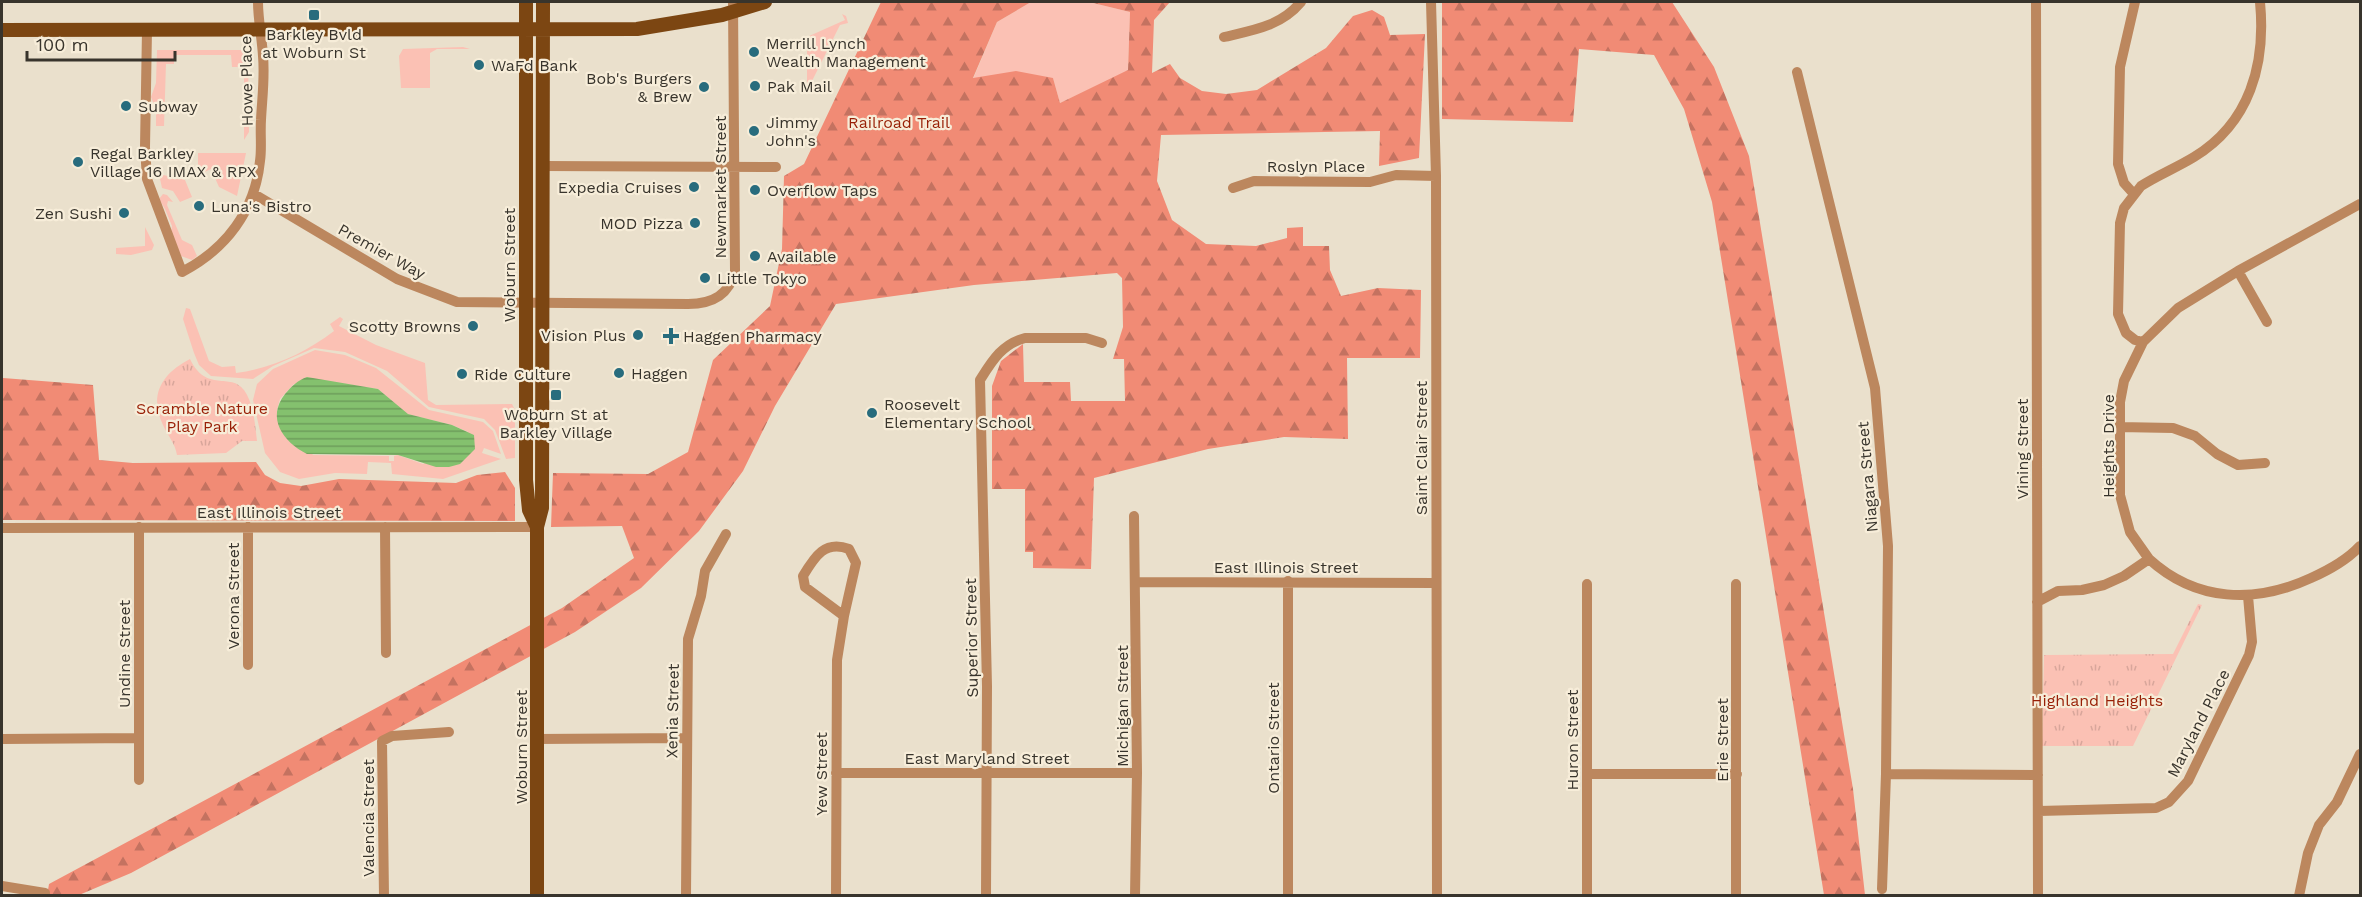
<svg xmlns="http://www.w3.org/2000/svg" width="2362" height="897" viewBox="0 0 2362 897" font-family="'Work Sans',sans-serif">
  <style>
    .green { fill: #fbc1b4; fill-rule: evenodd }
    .forest { fill: url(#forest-firs) }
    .park { fill: url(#park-tufts) }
    .water { fill: url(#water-rules) }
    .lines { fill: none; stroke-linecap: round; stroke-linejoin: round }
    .minor { stroke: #bc875e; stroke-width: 10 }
    .major { stroke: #7c4612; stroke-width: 14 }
    .poi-dot { fill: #286c7d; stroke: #f7edd9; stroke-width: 2 }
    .labels { text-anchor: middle; stroke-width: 4.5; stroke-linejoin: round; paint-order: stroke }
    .poi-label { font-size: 16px; fill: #38342c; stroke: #f7edd9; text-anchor: start }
    .street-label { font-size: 16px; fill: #38342c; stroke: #f7edd9 }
    .park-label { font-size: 16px; fill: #981f06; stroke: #f7edd9 }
  </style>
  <defs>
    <pattern id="forest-firs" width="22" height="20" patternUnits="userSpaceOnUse" patternTransform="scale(1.5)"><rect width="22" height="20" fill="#f18b75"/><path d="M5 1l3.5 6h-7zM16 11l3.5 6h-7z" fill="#c47260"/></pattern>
    <pattern id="park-tufts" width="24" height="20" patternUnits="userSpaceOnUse" patternTransform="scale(1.5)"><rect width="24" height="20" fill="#fbc1b4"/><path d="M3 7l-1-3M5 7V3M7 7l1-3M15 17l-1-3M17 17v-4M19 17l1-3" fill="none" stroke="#d8a69b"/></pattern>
    <pattern id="water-rules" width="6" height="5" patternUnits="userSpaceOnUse" patternTransform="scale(1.5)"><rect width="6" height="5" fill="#84c16e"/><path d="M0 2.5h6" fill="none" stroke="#6d9e5b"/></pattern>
  </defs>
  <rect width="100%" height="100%" fill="#eae0cc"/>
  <path class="green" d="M1031,2H1089L1130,12L1128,71L1060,103L1053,78L973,79L997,22Z
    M842,14L846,16L848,23L840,25L807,91V37L845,20Z
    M463,47L470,49H437L430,53V88H401L399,56L403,49Z
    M157,50H243L248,53L249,132L244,140V67H232L231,55H174V64H166L164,126H156V109L151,97L156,83Z
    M198,153H246L237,196L219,187L211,169L198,175Z
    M159,174L185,180L192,197L180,202L173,191L162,188Z
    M163,194L167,195L173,202L168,201L167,205L182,240L192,245L197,256L192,260L181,256L171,232L172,226L165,209L159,199Z
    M145,227L154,245L152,250L131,255L116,254V248L145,246Z
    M186,308L190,309L209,361L222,367L235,366L236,373C273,368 305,353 334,331L330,324L340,317L343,319L339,326L376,345L425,363L428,400L436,405L512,404L515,410V458L506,459L495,430L484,419L429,407L387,371L345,352L314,348L273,366L253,379L211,376L199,365L194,353L183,319Z
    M315,350L345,355L376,368L429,410L483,422L493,431L501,454L484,448L482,453L501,459L443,479L392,474L391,463L368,462L367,474L335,473L299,479L280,472L265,453L253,400L257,384L273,369ZM339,383L378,389L407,414L452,425L468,432L423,464L398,455L394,456V461H389V456L313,455L277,410L280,399L294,384Z"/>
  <path class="forest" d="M881,2H1031L997,22L973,78L1016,71L1053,78L1060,103L1128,70L1130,12L1089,2H1170L1154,20L1152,73L1170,64L1180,78L1202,91L1226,94L1257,90L1326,48L1353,16L1372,10L1384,17L1390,35L1425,34L1419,158L1379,166L1380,131L1161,135L1157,181L1172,220L1206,244L1256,246L1287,238V228L1303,227V246H1329L1330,270L1341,296L1378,288L1421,290L1420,358H1347L1348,439L1284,437L1208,449L1094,478L1091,569L1033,568V552H1025V489H992V386L1001,361L1023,344L1024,382H1070L1071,401H1125L1124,359H1113L1123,327L1122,278L1117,273L974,285L836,304L775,406L743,471L699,531L641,588L575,632L131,873L79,895L47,896L49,884L562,608L634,558L622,526L551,527L553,473L648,474L688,452L713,360L770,306L782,249L784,176L804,164Z
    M1442,2H1672L1714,67L1749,156L1853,789L1865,895H1824L1712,202L1684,109L1654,55L1579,49L1573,122L1442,119Z
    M2,365L3,378L93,385L99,460L133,463L256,462L265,475L280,483L301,486L339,479L456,483L477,475L505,472L515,488V521L2,520Z"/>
  <path class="park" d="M190,359C206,393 231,372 244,390C254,404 255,425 257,441H242L226,453L177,455C175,443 168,436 163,425C148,394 163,373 190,359Z
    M2198,604L2202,605L2133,746H2042L2044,655L2173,654Z"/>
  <path class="water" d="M307,377L378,389L408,414L452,425L474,435L475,449L460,464L449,467H436L398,455L307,454C283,442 266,418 285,394C291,387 298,380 307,377Z"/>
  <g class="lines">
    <path class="minor" d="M1431,2L1436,176L1437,896
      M2036,2L2038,896
      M147,30L145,147L147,179L182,272C226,249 255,211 260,161C262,148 260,134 261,120C262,99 265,78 263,56C262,38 258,20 258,2
      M1224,37C1254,30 1281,26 1301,2
      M1797,72L1875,388L1888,546L1886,774L1882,889
      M543,166L776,167
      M1233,188L1254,181L1370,182L1396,175L1436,176
      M2133,193L2124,183L2118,164L2120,67L2135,2
      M254,194L397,279L457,302L688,304C713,304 729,295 735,271L733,2
      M2238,271L2267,322
      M2143,342L2135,340L2126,333L2118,314L2120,223L2124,208L2141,186C2158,175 2176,168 2194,157C2250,123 2266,64 2260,2
      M2119,427L2173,428L2195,436L2217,454L2238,465L2265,463
      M1134,516L1137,773L1135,896
      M139,527V780
      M248,527V665
      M385,527L386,653
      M2,528L537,527
      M2149,559L2130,532L2120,495V402L2124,381L2143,342L2178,308L2238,271L2360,204
      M1137,582L1436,583
      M1587,584V896
      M1736,584V896
      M2037,602L2058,591L2082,590L2104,585L2124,576L2149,559C2196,602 2255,604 2311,578C2329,570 2347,560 2360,546
      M2,739L139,738
      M537,739L687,738
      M836,773H1137
      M1588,774H1737
      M1886,774L2038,775
      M2039,811L2156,808L2169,802L2188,781L2249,655L2252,642L2248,596
      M2,886L45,893
      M384,896L382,741L392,736L449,732
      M686,896L688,639L701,596L705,571L726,534
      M836,896L837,660L844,616L805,587L803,576C815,556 825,540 849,549L856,563L844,616
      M986,896L987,686L980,380C992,361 1002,344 1025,338H1086L1102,343
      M1288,896V581
      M2299,896L2308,853L2319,825L2337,802L2360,754"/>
    <path class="major" d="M526,2V480L529,510L537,527
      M2,30L637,29L722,15L765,2
      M537,896V527L542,508L543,2"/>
  </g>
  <g class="poi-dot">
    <rect x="308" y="9" width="12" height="12" rx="3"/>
    <circle cx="754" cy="52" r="6"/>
    <circle cx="479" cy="65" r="6"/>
    <circle cx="755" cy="86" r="6"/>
    <circle cx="704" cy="87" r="6"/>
    <circle cx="126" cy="106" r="6"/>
    <circle cx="754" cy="131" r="6"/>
    <circle cx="78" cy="162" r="6"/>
    <circle cx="694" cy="187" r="6"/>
    <circle cx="755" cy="190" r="6"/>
    <circle cx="199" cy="206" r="6"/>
    <circle cx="124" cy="213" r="6"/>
    <circle cx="695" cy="223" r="6"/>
    <circle cx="755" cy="256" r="6"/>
    <circle cx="705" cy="278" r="6"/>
    <circle cx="473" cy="326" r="6"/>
    <circle cx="638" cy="335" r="6"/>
    <path d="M668 327h6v6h6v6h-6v6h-6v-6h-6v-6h6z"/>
    <circle cx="619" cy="373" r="6"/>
    <circle cx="462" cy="374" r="6"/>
    <rect x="550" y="389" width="12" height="12" rx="3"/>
    <circle cx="872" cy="413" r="6"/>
  </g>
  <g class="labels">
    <g class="poi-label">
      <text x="314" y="40" text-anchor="middle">Barkley Bvld<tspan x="314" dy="18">at Woburn St</tspan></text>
      <text x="766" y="49">Merrill Lynch<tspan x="766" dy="18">Wealth Management</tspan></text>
      <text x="491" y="71">WaFd Bank</text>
      <text x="692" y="84" text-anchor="end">Bob's Burgers<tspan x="692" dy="18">&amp; Brew</tspan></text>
      <text x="767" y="92">Pak Mail</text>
      <text x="138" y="112">Subway</text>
      <text x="766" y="128">Jimmy<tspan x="766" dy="18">John's</tspan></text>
      <text x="90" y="159">Regal Barkley<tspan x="90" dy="18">Village 16 IMAX &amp; RPX</tspan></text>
      <text x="682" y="193" text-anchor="end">Expedia Cruises</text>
      <text x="767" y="196">Overflow Taps</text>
      <text x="211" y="212">Luna's Bistro</text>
      <text x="112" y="219" text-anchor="end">Zen Sushi</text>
      <text x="683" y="229" text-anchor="end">MOD Pizza</text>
      <text x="767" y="262">Available</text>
      <text x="717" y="284">Little Tokyo</text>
      <text x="461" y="332" text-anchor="end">Scotty Browns</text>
      <text x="626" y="341" text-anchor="end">Vision Plus</text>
      <text x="683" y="342">Haggen Pharmacy</text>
      <text x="631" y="379">Haggen</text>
      <text x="474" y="380">Ride Culture</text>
      <text x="884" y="410">Roosevelt<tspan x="884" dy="18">Elementary School</tspan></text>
      <text x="556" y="420" text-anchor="middle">Woburn St at<tspan x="556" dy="18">Barkley Village</tspan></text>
    </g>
    <g class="street-label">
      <text transform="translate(246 81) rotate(-91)" y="6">Howe Place</text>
      <text x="1316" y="172">Roslyn Place</text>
      <text transform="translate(720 187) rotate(-90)" y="6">Newmarket Street</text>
      <text transform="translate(382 251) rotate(29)" y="6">Premier Way</text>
      <text transform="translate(509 265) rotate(-90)" y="6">Woburn Street</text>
      <text transform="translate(2108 446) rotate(-90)" y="6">Heights Drive</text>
      <text transform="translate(1421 448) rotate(-90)" y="6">Saint Clair Street</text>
      <text transform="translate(2022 449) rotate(-90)" y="6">Vining Street</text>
      <text transform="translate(1867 477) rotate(-95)" y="6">Niagara Street</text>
      <text x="269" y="518">East Illinois Street</text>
      <text x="1286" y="573">East Illinois Street</text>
      <text transform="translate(233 596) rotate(-90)" y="6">Verona Street</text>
      <text transform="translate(971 638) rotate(-91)" y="6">Superior Street</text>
      <text transform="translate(124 654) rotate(-90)" y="6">Undine Street</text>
      <text transform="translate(1122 706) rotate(-90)" y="6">Michigan Street</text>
      <text transform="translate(672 711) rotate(-89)" y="6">Xenia Street</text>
      <text transform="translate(2198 723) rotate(-63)" y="6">Maryland Place</text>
      <text transform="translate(1273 738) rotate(-90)" y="6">Ontario Street</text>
      <text transform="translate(1572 740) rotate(-90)" y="6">Huron Street</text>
      <text transform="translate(1722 740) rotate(-90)" y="6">Erie Street</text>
      <text transform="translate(521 747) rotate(-90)" y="6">Woburn Street</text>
      <text x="987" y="764">East Maryland Street</text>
      <text transform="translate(821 774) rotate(-90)" y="6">Yew Street</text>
      <text transform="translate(368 818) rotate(-90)" y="6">Valencia Street</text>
    </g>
    <g class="park-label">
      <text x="899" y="128">Railroad Trail</text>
      <text x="202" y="414">Scramble Nature<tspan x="202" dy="18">Play Park</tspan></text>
      <text x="2097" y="706">Highland Heights</text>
    </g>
  </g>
  <rect width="2362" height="897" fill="none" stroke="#38342c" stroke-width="6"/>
  <path d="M27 51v9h148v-9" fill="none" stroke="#38342c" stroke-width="3"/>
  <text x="36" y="51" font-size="18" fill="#38342c" stroke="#f7edd9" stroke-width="4.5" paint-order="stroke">100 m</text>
</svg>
